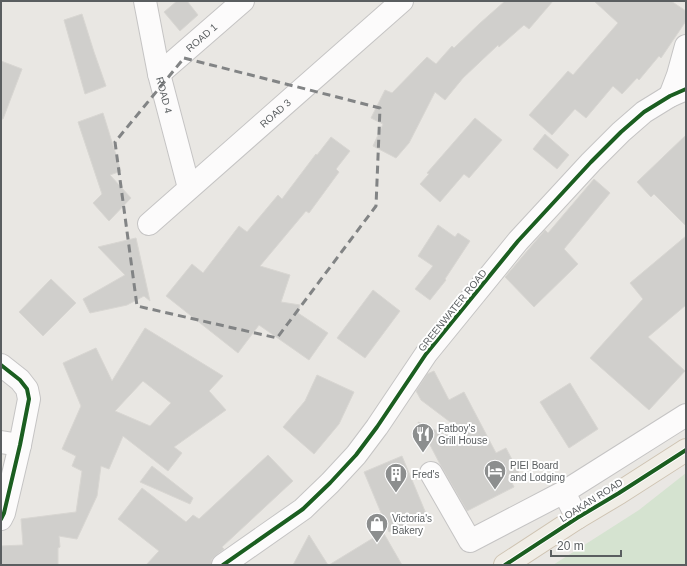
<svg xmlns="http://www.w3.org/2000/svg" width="687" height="566" viewBox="0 0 687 566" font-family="Helvetica,sans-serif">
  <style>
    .green { fill: #d5e3d0 }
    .building { fill: #d0cfcc; stroke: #d8d6d2; fill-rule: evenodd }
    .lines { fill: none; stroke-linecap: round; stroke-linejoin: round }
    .minor-casing { stroke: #c5c4c4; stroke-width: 24 }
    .major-casing { stroke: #cfc4b3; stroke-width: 24 }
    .minor { stroke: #fcfbfb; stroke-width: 22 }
    .major { stroke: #f0ede6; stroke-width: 22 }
    .cycleway-casing { stroke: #fff; stroke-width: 6 }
    .cycleway { stroke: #1b5e20; stroke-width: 4 }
    .marked { fill: none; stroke: #828485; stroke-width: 3; stroke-dasharray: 8 5; stroke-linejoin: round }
    .labels { text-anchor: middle; stroke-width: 4; stroke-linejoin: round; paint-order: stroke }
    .street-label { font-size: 10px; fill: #5a5e60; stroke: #fff }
    .poi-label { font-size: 10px; fill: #5a5e60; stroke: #fff; text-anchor: start }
  </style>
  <rect width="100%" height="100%" fill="#e9e7e3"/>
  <path class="green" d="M686,473V565H553L639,510Z"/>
  <path class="building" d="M177,1H187L198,15L180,31L164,12Z
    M505,1H553L529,29L524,25L499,47L498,45L463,78L445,100L435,92L409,143L396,158L373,146L383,124L371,118L385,90L392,93L427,57L436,64L452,46L454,48L479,24Z
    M594,1H671L686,11V21L661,58L659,56L639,80L637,78L622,94L613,86L586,118L575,109L552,135L529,115L568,71L573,75L618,23Z
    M82,14L94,52L106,86L85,94L64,20Z
    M1,61L22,69L3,119H1Z
    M103,113L121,171L110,175L131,198L109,221L93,203L102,194L78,122Z
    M475,118L502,140L469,178L464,174L440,202L420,184L429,174L427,173Z
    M545,134L569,155L557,169L533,149Z
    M686,135V226L654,194L651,197L637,182Z
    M331,137L350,151L336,169L339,172L309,213L306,211L260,266L290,275L281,302L300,305L298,313L328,333L309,360L259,325L238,353L166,296L192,264L203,273L239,226L247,232L278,195L282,199L316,154L317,155Z
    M594,179L610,193L564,249L578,264L534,307L505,277L545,230L548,233Z
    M438,225L455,237L458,233L470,241L445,279L446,280L430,300L415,289L433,266L418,256Z
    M686,236V305L648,337L685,371L649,410L590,358L643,299L630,283Z
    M136,238L150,301L144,296L127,305L90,313L83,299L125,275L98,247Z
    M51,279L76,303L43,336L19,312Z
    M373,290L400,311L365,358L337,338Z
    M145,328L223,376L209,391L226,410L174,447L182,453L168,471L123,436L109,469L101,466L97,496L77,539L59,536L60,547L58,548V565H1V546L23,545L21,519L76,512L82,471L72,466L76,456L62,449L81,406L63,363L96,348L112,381ZM143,381L171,403L150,426L115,411Z
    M434,371L449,400L464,392L496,453L506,448L519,473L510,479L514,487L467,511L441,466L418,422L461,442L466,434L421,400L416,391L427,374Z
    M317,375L354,392L339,424L314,454L283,427L305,401Z
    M570,383L598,429L569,448L540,402Z
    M268,455L293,481L222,547L224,549L212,559L211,565H146L159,551L118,519L142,488L186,522L193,515L199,519Z
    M402,456L427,516L389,532L364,472Z
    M152,466L193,498L190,504L140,482Z
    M383,532L402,565H329Z
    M309,535L328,565H293Z"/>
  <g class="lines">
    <g class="minor-casing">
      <g id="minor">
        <path id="s1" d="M145,1L159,74L189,188"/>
        <path id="s2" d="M159,74L243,1"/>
        <path d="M670,96L678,75L686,46"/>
        <path id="s3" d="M149,224L402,1"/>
        <path d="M1,365L20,380L27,389L29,399L20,445L4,513L1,519"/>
        <path d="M1,442L20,445"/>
        <path d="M431,473L470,541L564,492"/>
        <path d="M577,518L564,492L686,415"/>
        <path d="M223,565L303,509L330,483L356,455L377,427L426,354L518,241L591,162L621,132L644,112L670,96L686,89"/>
      </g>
    </g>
    <g class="major-casing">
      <path id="major" d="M505,565L577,518L619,493L686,450"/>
    </g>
    <use href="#minor" class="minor"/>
    <use href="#major" class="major"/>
    <g class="cycleway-casing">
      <path id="cycleway" d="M1,365L20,380L27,389L29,399L20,445L4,513L1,519
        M223,565L303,509L330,483L356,455L377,427L426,354L518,241L591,162L621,132L644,112L670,96L686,89
        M505,565L577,518L619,493L686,450"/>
    </g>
    <use href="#cycleway" class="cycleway"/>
  </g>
  <path class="marked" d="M184,58L380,108L376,206L277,338L137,306L115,142Z"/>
  <defs>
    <g id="restaurant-pin" transform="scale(1.15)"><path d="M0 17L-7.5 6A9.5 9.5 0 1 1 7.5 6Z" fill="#8c8e8e" stroke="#fff"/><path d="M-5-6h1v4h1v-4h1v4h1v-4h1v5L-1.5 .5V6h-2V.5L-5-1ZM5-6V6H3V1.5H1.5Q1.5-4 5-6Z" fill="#fff"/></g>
    <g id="hotel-pin" transform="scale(1.15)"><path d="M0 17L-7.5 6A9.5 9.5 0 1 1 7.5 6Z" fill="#8c8e8e" stroke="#fff"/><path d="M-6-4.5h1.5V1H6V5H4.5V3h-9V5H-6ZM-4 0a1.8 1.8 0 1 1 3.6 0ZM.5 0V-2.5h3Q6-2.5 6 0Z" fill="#fff"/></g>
    <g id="building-pin" transform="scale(1.15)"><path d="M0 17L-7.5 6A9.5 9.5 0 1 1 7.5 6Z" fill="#8c8e8e" stroke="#fff"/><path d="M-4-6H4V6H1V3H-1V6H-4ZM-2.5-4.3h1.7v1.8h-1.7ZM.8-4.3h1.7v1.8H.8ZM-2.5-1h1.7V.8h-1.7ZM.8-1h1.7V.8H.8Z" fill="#fff"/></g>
    <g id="shop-pin" transform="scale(1.15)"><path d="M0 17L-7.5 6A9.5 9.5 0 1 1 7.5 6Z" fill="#8c8e8e" stroke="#fff"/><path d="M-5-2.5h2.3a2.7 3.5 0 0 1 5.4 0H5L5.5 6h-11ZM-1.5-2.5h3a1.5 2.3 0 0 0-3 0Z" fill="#fff"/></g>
  </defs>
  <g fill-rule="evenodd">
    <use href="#restaurant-pin" x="423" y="434"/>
    <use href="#hotel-pin" x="495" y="471"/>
    <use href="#building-pin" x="396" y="474"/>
    <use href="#shop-pin" x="377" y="524"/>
  </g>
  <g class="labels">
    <g class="street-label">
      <text dy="4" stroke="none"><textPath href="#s2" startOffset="56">ROAD 1</textPath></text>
      <text dy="4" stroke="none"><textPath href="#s1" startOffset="96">ROAD 4</textPath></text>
      <text dy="4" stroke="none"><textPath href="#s3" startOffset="168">ROAD 3</textPath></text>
      <text transform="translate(452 310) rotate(-51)" y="4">GREENWATER ROAD</text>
      <text transform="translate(591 500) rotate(-32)" y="4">LOAKAN ROAD</text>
    </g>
    <g class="poi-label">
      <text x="438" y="432">Fatboy's<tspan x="438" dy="12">Grill House</tspan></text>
      <text x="510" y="469">PIEI Board<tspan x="510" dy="12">and Lodging</tspan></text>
      <text x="412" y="478">Fred's</text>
      <text x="392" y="522">Victoria's<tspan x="392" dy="12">Bakery</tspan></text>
    </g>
  </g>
  <rect width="687" height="566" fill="none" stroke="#5a5e60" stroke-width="4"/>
  <path d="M551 550v6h70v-6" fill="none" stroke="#5a5e60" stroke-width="2"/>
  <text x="557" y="550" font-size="12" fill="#5a5e60" stroke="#ffffff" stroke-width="3" paint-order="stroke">20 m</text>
</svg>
